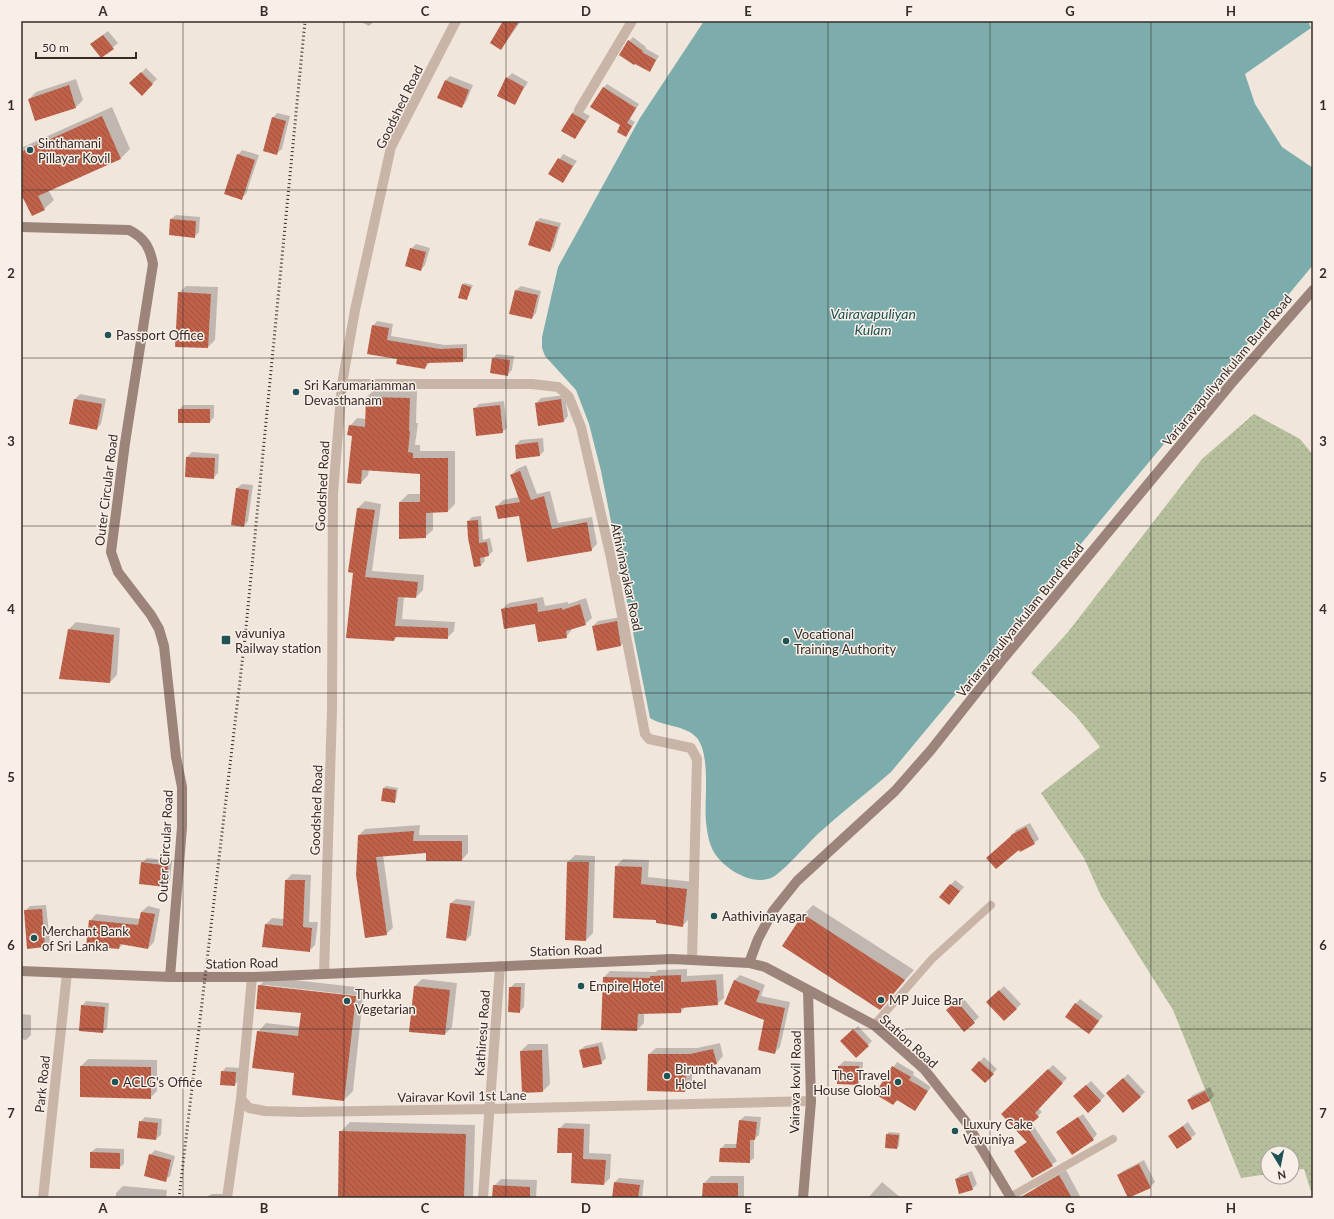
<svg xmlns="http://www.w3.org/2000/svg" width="1334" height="1219" viewBox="0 0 1334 1219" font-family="Lato,sans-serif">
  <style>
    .grass { fill: url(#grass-dots) }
    .water { fill: #7cacac }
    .shadow { fill: #0003; fill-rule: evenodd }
    .building { fill: url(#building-back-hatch) }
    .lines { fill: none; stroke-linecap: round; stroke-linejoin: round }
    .lane { stroke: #c8b5a8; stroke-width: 8 }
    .street { stroke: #c8b5a8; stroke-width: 10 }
    .secondary { stroke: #9c847a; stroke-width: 10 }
    .rail { stroke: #352c28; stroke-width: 3; stroke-dasharray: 1 3; stroke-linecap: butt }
    .grid { fill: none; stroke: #352c28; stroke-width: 1; stroke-opacity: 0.55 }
    .poi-dot { fill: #205355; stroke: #f8f0e8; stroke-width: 1.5 }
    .labels { text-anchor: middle; stroke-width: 3; stroke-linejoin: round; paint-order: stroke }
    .street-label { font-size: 13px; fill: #352c28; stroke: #f8f0e8 }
    .poi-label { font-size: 13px; fill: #352c28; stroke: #f8f0e8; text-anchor: start }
    .water-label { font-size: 14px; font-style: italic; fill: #205355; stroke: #f8f0e8 }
    .neatline { fill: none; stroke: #352c28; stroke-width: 1.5 }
    .grid-label { font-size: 13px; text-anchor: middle; font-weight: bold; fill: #352c28 }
  </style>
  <defs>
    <pattern id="grass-dots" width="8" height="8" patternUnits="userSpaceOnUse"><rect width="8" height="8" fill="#b5bf9c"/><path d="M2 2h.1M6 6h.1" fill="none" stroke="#9ca486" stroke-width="1.8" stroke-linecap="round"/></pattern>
    <pattern id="building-back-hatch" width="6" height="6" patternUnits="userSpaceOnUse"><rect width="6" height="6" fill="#c0624a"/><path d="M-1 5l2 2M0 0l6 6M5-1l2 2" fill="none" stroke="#9d513e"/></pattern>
  </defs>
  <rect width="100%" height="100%" fill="#f1e6dc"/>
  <path class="grass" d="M1254,414L1300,439L1313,455V1198L1304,1169L1292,1170V1153H1268V1174L1241,1178L1173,1010L1101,896L1084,858L1041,793L1100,747L1076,716L1031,673L1068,632L1202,459Z"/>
  <path class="water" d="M704,21H1308L1311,28L1245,74L1255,104L1282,147L1313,168V265L891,772C867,793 842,812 819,833C808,843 784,871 773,877C752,888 718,866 711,846C708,839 707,829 706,822C704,799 711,756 697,738C686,725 664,727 650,718L601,471L589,424L576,390L545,356L542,348V337L558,267L640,118Z"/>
  <path class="shadow" d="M359,21H374L369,26Z
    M500,21H521L501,49L503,23Z
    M108,31L118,43L101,57L96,40Z
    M633,37L646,47L645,48L659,56L650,70L629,41Z
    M146,68L157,79L142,94L131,83Z
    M512,73L528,82L514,104L507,78Z
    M450,76L473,85L466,102L462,107L446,80Z
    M76,79L83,100L76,107L36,120L29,99L36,92Z
    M607,84L639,104L630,119L635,122L626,136L603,88Z
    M112,107L130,149L121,158L48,190L54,200L44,209L21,188V148Z
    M577,109L590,116L575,138L572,113Z
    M277,113L290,116L282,149L277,153L273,118Z
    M242,150L259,155L246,194L241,198L238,155Z
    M563,154L577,161L563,181L550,174Z
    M176,215L200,217L199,232L194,237L171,219Z
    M540,218L561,223L554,247L550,251L537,221Z
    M416,244L430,248L425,265L421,270L411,249Z
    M464,283L473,285L467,299L462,285Z
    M186,286L218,287L215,340L208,347L176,346L179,293Z
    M521,286L541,291L536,313L532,318L510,313L516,290Z
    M377,321L393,324L391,336L445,345L467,344V357L463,361L430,362L425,368L398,358L373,326Z
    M497,354L514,356L512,370L507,375L493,358Z
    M375,389L417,391L416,423H418L415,445H420V451H455V504L448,511L433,512V530L425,537L400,502L408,494H421V473L369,470L368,475L361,483L353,435L350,426L357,418L367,419V397Z
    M80,394L106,399L101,424L96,429L70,424L75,399Z
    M565,395L568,416L564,421L536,403L541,398Z
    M504,401L507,428L502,432L474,409L479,404Z
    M183,405H214V417L210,422L179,410Z
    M543,438L544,451L540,455L516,445L520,440Z
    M192,452L219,454L218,473L213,478L186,476L187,457Z
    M526,465L537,494L550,491L558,523L592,517L597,544L591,550L519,515L497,506L503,500L519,497L511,475L517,469Z
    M242,484L253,485L248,521L244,526L232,524L237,488Z
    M365,501L381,504L372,571L424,575L423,590L416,597L404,596L402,619L455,622L454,631L447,638L398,636L394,640L354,572L358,508Z
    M481,516L483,540L490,538L493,551L489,555L484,556L485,561L481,565L468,521L472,517Z
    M543,597L545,606L568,602V604L586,598L592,618L585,624L573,628L566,637L502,609L509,603Z
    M621,617L625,641L621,645L598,650L593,626L598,621Z
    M76,622L120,628L117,675L110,682L69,629Z
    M386,786L398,788L396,800L394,802L384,788Z
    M1030,823L1039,839L1034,843L1012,836L1016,830Z
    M420,825L419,835H468V853L462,860L427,852L383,855L393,928L386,934L358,836L365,829Z
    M575,855L595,856L593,933L586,940L566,939L568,862Z
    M147,858L172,861L170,881L166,886L142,863Z
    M623,859L649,860L648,877L694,882L689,919L682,926L657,919L614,917L616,866Z
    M292,874L311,875L309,922H318L315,945L309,951L266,924L272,918L284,919L286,880Z
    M955,880L964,887L949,904L941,897Z
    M456,899L475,901L471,935L466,940L447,937L451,903Z
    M46,905L50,942L45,946L28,948L25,911L30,906Z
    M813,905L914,970L880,1008L783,946L804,914Z
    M148,906L160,909L154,942L148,948L123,944L119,948L90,921L96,914L140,919L141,912Z
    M687,969V976L723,974L724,998L717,1004L686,1006L681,1012L644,1013V1023L637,1030L604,977L610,971L655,972L658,970Z
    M740,975L765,985L761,996L790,1002L780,1047L774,1053L765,1019L734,981Z
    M268,977L364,988L353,1091L344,1100L295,1072L258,1032L266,1023L300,1027L302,1012L259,986ZM265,985L361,996V998L265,987Z
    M422,979L457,983L452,1027L445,1034L415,986Z
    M515,983H525L524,1007L519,1012L510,988Z
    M1004,986L1021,1004L1004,1020L987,1003Z
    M962,997L979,1017L964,1031L947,1010Z
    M1080,999L1103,1016L1093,1028L1066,1016Z
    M86,1001L109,1003L107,1028L103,1032L82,1006Z
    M21,1014L31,1015V1035L26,1040L21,1039Z
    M858,1026L872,1041L856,1057L846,1037Z
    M602,1042L606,1058L601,1063L580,1050L585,1046Z
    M720,1043L723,1056L717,1063L692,1069V1084L685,1091L649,1054L656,1048H697Z
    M528,1044H548L550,1084L543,1091L523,1092L521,1051Z
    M984,1057L997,1069L985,1082L972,1070Z
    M88,1059L157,1060V1091L150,1098L81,1066Z
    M844,1061L863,1062L862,1080L858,1084L838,1083L839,1066Z
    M897,1062L914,1072L913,1075L931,1087L915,1110L898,1100L893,1104L876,1094Z
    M1053,1065L1067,1078L1038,1108L1042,1112L1031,1122L1057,1161L1033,1177L1016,1151L1027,1142L1002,1114Z
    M226,1067L240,1068L239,1080L235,1085L222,1072Z
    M1128,1074L1145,1092L1140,1097L1112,1089Z
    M1091,1081L1105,1096L1100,1101L1079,1091Z
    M1210,1087L1214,1096L1210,1100H1188L1193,1095Z
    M1083,1114L1097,1134L1093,1139L1062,1128Z
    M745,1116L761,1117L759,1135L754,1139V1158L749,1162L721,1149L725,1144H738L740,1120Z
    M145,1117L162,1119L161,1135L156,1139L140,1122Z
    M350,1122L475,1125L473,1198H339L340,1132Z
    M1188,1122L1196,1134L1177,1148L1169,1136Z
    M565,1123L590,1124L589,1153L611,1154L610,1178L604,1184L573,1152L559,1129Z
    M889,1132L900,1133L899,1146L897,1148L887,1134Z
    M96,1148L124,1149V1164L119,1168L91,1152Z
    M155,1150L175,1156L170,1176L165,1180L150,1155Z
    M1144,1160L1155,1182L1150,1187L1118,1175L1123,1171Z
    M1066,1170L1080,1196L1078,1198H1036L1032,1192L1038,1186Z
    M972,1171L977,1184L972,1189L956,1180L960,1175Z
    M711,1176H744V1198H703L704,1183Z
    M619,1178L644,1180L642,1198H613L615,1182Z
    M501,1179L537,1180L536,1198H493L494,1186Z
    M882,1182L901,1198H868Z
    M123,1186L167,1190L166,1198H116V1193Z
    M212,1194H224V1198H204Z"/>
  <path class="building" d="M503,21H519L501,50L490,43Z
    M103,35L114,49L101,58L90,44Z
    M628,40L643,51L642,52L656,60L650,72L635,64L634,65L619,55Z
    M141,72L153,84L142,96L129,83Z
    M506,77L524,87L515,105L497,96Z
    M445,80L469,90L462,108L437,98Z
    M69,85L76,108L35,121L28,99Z
    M603,87L636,108L627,123L632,126L626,137L617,132L620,125L590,107Z
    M572,113L586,121L575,139L561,131Z
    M102,116L121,159L38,196L45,210L32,216L21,194V152Z
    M272,117L286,121L277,155L263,151Z
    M237,154L255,160L242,200L224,194Z
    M558,158L573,166L563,183L548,174Z
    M170,219L196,221L195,238L169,235Z
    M536,221L558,227L550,252L528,245Z
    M410,248L426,252L421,271L405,266Z
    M462,284L471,287L467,300L458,298Z
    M515,290L538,295L532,319L509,314Z
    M178,292L211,294L208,348L175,347Z
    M372,325L389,328L387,340L440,349L463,348V362L427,363L425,369L396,364L397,359L367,354Z
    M492,358L510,360L508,376L490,373Z
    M366,397L410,398L409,431H410L408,452L413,453V458H448V512L426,513V538L399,539V502H420V474L362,470L361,484L347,483L352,436L347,435L349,425L365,427Z
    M74,399L102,404L97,430L69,424Z
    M561,399L564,422L538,426L535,403Z
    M500,405L503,433L476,436L473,408Z
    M178,409H210V423H178Z
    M538,442L540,456L516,459L515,445Z
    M186,457L215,458L214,479L185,477Z
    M520,471L531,500L544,496L552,529L587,522L592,551L527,562L519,516L498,519L495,506L520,502L510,475Z
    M236,488L249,490L244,527L231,525Z
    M357,508L375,510L365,577L418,582L416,598L398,597L395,626L448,628V639L395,637L394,641L346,638L353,573L348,572Z
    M478,520L479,543L487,542L489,556L480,558L481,566L474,567L468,538L467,521Z
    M537,603L538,612L562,608V610L580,604L586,625L566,631L567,638L538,642L535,624L504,629L501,609Z
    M617,621L621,646L597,651L592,626Z
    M68,629L114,635L110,683L59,679Z
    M383,788L396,790L395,803L381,801Z
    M1026,827L1035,844L1020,852L1019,850L996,869L986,858L1011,836V835Z
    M414,831L413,841H462V861H426V853L376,857L387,935L365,938L356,875L358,835Z
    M141,862L168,866L166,887L139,884Z
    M567,862H589L586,941L565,940Z
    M615,866L642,867L641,884L687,889L683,927L656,923V920L613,918Z
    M285,880H305L303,927L312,928L310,952L262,947L265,924L283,926Z
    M950,884L960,891L949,905L939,897Z
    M450,903L471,906L466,941L446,938Z
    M42,909L45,947L27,949L24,910Z
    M141,912L155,914L148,949L120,944L119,949L86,946L89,920L138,925Z
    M803,914L905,980L880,1010L782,946Z
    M681,975V982L716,980L718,1005L681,1008V1013L638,1014L637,1031L601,1030L603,977L650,978V976Z
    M734,980L760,991L756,1002L785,1008L775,1054L758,1050L764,1020L724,1004Z
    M258,985L356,996L344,1101L292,1095L294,1073L252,1068L257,1031L298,1036L301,1013L256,1009Z
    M414,986L450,990L445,1035L409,1032Z
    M509,987H521L520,1013L508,1012Z
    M999,990L1017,1009L1004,1021L986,1002Z
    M957,1001L975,1023L964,1032L946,1010Z
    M1075,1003L1099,1021L1089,1034L1065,1017Z
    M81,1005L105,1007L103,1033L79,1031Z
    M853,1029L869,1046L856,1058L840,1041Z
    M598,1046L602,1064L583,1068L579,1050Z
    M713,1049L717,1064L686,1072L685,1092L647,1091L648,1054H690Z
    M542,1050L543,1092L522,1093L520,1051Z
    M979,1061L994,1074L985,1083L971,1070Z
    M80,1066L151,1067V1099L80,1097Z
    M838,1066H859L858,1085L837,1084Z
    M892,1066L911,1077L909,1080L928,1091L915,1111L897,1100L893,1105L875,1094Z
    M1048,1069L1063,1083L1035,1113L1039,1117L1027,1127L1053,1166L1032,1178L1014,1151L1027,1142L1001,1114Z
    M221,1071L236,1072L235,1086L220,1085Z
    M1123,1078L1141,1097L1123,1113L1106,1093Z
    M1086,1085L1101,1101L1088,1113L1073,1096Z
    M1205,1091L1210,1101L1192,1110L1187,1100Z
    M1078,1117L1094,1140L1072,1155L1056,1132Z
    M739,1120L757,1122L755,1140H750V1163L719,1162L720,1148H736Z
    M139,1121L158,1123L156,1140L137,1138Z
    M1183,1126L1192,1139L1177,1149L1168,1136Z
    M558,1128L584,1129L583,1159L606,1160L604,1185L571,1183L572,1153H557Z
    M339,1131L466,1134L464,1198H338Z
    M886,1134L899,1135L897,1149L885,1148Z
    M90,1152L120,1153V1169L90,1168Z
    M149,1154L171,1160L166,1182L144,1176Z
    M1139,1164L1151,1188L1128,1198L1117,1175Z
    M968,1175L973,1190L959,1194L955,1179Z
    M1059,1175L1072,1198H1019Z
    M614,1182L640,1185L638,1198H612Z
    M703,1183H738V1198H702Z
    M493,1185L530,1187V1198H492Z"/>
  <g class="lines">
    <path class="lane" d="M874,1025L932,959L991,905
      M1010,1197L1113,1139"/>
    <path class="street" d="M579,110L632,21
      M342,384H532L558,387L564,392L569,397L581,427L611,558L645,734L649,739L691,748L697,759L692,960
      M324,974L332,710L333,494L342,384L355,310L391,147L456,21
      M252,977L241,1099L249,1108L265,1111L301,1112L489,1109L811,1101
      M43,1198L67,973
      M227,1198L241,1099
      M483,1198L500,966"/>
    <path class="secondary" d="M21,227L129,230C145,238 150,248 153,264L125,443L111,552L118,572L151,615L159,629L164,646L176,757L182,787V827L170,977
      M749,963L758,939L773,911L797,881L895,791L931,750L1003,659L1230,385L1313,290
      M21,971L170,977H252L672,959L749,963L765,967L874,1025L924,1069L966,1122L1011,1198
      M803,1198L811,1101L808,990"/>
    <path class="rail" d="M179,1198L245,638L305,21"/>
  </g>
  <path class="grid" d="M183,21V1198M344,21V1198M506,21V1198M667,21V1198M828,21V1198M990,21V1198M1151,21V1198M21,190H1313M21,358H1313M21,526H1313M21,693H1313M21,861H1313M21,1029H1313"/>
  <g class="poi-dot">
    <circle cx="30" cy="150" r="4"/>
    <circle cx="108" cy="335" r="4"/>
    <circle cx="296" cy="392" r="4"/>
    <rect x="221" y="635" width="10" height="10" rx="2"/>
    <circle cx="786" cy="641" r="4"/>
    <circle cx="714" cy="916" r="4"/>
    <circle cx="34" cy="938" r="4"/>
    <circle cx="581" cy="986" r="4"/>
    <circle cx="881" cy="1000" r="4"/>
    <circle cx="347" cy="1001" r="4"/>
    <circle cx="667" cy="1076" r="4"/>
    <circle cx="115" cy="1082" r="4"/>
    <circle cx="898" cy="1082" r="4"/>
    <circle cx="955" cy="1131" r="4"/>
  </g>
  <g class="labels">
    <g class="street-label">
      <text transform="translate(399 107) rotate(-64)" y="5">Goodshed Road</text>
      <text transform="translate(1227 370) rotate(-50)" y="5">Variaravapuliyankulam Bund Road</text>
      <text transform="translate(322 486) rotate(-87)" y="5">Goodshed Road</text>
      <text transform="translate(106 490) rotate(-83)" y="5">Outer Circular Road</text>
      <text transform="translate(627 577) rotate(78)" y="5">Athivinayakar Road</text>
      <text transform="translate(1020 620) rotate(-51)" y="5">Variaravapuliyankulam Bund Road</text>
      <text transform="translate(316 810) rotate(-88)" y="5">Goodshed Road</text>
      <text transform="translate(165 846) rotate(-87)" y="5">Outer Circular Road</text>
      <text transform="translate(566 950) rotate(-2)" y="5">Station Road</text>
      <text transform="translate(242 963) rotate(-1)" y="5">Station Road</text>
      <text transform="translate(482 1033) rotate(-86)" y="5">Kathiresu Road</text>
      <text transform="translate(909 1041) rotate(42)" y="5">Station Road</text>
      <text transform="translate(795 1082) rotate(-89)" y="5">Vairava kovil Road</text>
      <text transform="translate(42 1084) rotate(-84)" y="5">Park Road</text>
      <text transform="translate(462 1096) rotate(-1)" y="5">Vairavar Kovil 1st Lane</text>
    </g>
    <g class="poi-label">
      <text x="38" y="148">Sinthamani<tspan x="38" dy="15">Pillayar Kovil</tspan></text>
      <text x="116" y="340">Passport Office</text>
      <text x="304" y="390">Sri Karumariamman<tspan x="304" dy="15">Devasthanam</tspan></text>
      <text x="235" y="638">vavuniya<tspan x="235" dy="15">Railway station</tspan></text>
      <text x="794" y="639">Vocational<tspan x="794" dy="15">Training Authority</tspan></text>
      <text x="722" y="921">Aathivinayagar</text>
      <text x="42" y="936">Merchant Bank<tspan x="42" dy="15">of Sri Lanka</tspan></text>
      <text x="589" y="991">Empire Hotel</text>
      <text x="355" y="999">Thurkka<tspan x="355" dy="15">Vegetarian</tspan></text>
      <text x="889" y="1005">MP Juice Bar</text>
      <text x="675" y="1074">Birunthavanam<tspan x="675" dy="15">Hotel</tspan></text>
      <text x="890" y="1080" text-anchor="end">The Travel<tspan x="890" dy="15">House Global</tspan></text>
      <text x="123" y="1087">ACLG's Office</text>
      <text x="963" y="1129">Luxury Cake<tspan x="963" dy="15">Vavuniya</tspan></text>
    </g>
    <g class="water-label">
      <text x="873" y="319">Vairavapuliyan<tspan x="873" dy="16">Kulam</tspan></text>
    </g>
  </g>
  <rect width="1334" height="1219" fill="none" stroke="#f8f0e8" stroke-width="44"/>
  <g transform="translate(1280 1165) rotate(170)"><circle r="19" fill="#f8f0e8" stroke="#aaa29b"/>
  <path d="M0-3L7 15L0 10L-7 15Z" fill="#205355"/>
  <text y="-6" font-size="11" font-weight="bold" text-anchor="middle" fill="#352c28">N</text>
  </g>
  <path d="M36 52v6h100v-6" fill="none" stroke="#352c28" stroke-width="2"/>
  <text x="42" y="52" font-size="12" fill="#352c28" stroke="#f8f0e8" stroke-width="3" paint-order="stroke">50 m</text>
  <rect x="22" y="22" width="1290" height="1175" class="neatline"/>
  <g class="grid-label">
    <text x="103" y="16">A</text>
    <text x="264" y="16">B</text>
    <text x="425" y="16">C</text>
    <text x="586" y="16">D</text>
    <text x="748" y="16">E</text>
    <text x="909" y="16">F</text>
    <text x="1070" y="16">G</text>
    <text x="1231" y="16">H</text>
    <text x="11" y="110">1</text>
    <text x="1323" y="110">1</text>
    <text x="11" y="278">2</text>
    <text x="1323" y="278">2</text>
    <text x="11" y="446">3</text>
    <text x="1323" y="446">3</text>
    <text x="11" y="614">4</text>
    <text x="1323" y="614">4</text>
    <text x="11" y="782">5</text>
    <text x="1323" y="782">5</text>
    <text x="11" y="950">6</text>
    <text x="1323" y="950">6</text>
    <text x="11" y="1118">7</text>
    <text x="1323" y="1118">7</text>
    <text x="103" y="1213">A</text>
    <text x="264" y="1213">B</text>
    <text x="425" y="1213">C</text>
    <text x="586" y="1213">D</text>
    <text x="748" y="1213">E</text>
    <text x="909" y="1213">F</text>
    <text x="1070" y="1213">G</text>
    <text x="1231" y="1213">H</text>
  </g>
</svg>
